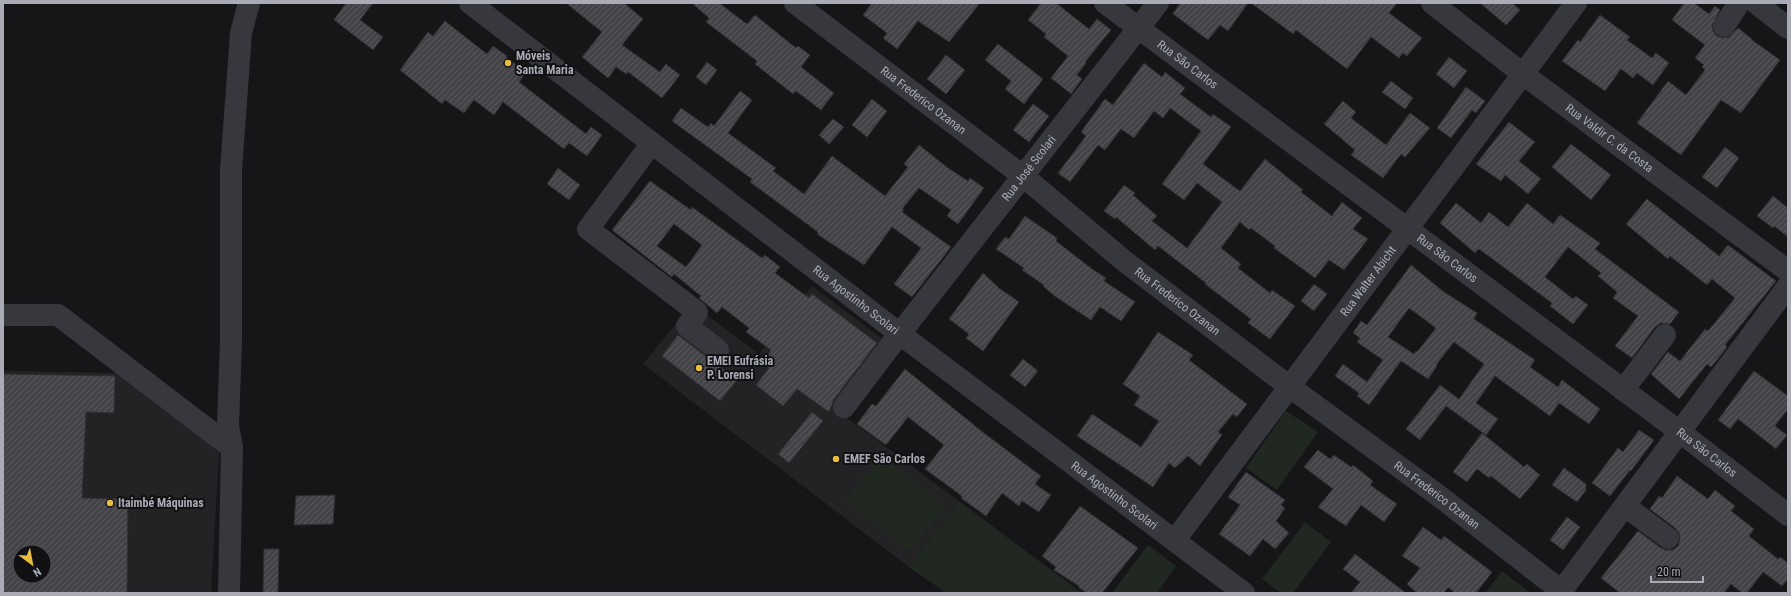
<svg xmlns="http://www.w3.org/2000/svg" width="1791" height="596" viewBox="0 0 1791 596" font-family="'Roboto Condensed',sans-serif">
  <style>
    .built { fill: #232225; fill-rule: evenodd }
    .grass { fill: #212822 }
    .building { fill: url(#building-hatch); stroke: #313034; fill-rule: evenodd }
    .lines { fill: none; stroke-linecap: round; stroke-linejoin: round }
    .minor { stroke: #37383d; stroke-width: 22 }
    .poi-dot { fill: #e8bc3e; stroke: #111113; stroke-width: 1.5 }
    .labels { text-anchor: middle; stroke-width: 4; stroke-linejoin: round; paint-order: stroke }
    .poi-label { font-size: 12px; font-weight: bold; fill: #a9acb7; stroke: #111113; text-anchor: start }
    .street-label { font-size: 12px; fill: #a9acb7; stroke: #111113 }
  </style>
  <defs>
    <pattern id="building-hatch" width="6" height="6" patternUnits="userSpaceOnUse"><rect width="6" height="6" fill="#434348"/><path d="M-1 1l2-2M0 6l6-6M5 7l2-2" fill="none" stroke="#5b5b60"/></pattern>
  </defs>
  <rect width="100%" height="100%" fill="#161618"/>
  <path class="built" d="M812,286L900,352L847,418L959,501L909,567L643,364L692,304L759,354Z
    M3,371L129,373L219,453L211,593H3ZM20,552H44V576H20Z"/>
  <path class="grass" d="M1286,411L1318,432L1277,490L1246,468Z
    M882,455L946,507L909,552L845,500Z
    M959,501L1082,593H946L909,567Z
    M1305,522L1331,542L1293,593H1281L1262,579Z
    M1148,545L1176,566L1157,593H1112Z
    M1502,571L1530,593H1485Z"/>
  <path class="building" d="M346,3H373L360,20L383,37L373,50L334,20Z
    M566,3H624L643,19L622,45L660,72L666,64L680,75L662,98L628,72L626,74L616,67L608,78L582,57L602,32Z
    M692,3H719L747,24L755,15L796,48L798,46L810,55L801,67L834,93L821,110L796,91L793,94L755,64L757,61L706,22L709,18Z
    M872,3H980L949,42L918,21L897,49L883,38L887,33L863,15Z
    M1041,3H1056L1089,29L1097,19L1111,30L1085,62L1086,63L1077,75L1082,79L1071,94L1051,78L1068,56L1044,37L1046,34L1028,20Z
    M1180,3H1248L1228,31L1220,25L1208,40L1173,14Z
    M1251,3H1397L1389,13L1422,38L1407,56L1403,53L1399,58L1371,37L1347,69L1296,30L1293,34Z
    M1480,3H1512L1520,10L1506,25Z
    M1684,3H1694L1709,14L1715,6L1720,10L1712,25L1713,31L1717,36L1723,38L1729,37L1738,28L1752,39V40L1780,60L1741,113L1721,100L1681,155L1637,123L1668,81L1686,95L1705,70L1702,67L1704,65L1695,58L1705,45L1672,20Z
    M1600,15L1630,37L1627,40L1652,58L1656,53L1669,63L1653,85L1637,73L1633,78L1621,69L1605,91L1562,61L1578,40L1580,42Z
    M445,21L487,54L493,46L507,56L506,57L526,72L519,82L586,134L591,127L602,135L587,156L569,143L564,149L503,102L494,115L474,100L464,113L445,100L442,104L400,70L428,32L433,36Z
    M998,44L1043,79L1024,104L1005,89L1011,81L985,60Z
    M946,55L965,70L946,94L927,79Z
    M1449,57L1467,71L1454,88L1436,74Z
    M707,62L717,70L706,85L696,77Z
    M1144,63L1162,77L1165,72L1185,88L1180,94L1211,117L1213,114L1231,127L1203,164L1240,191L1265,159L1303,190L1301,192L1332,216L1342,202L1362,218L1353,229L1368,239L1344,270L1329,260L1315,278L1274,248L1275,246L1251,228L1249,230L1240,222L1221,248L1241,264L1238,268L1270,293L1272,290L1295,306L1270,339L1248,323L1251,319L1205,284L1206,283L1158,246L1155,250L1116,217L1115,219L1104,211L1124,185L1135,193L1133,195L1157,216L1152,221L1187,248L1222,202L1197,183L1184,200L1162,184L1201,131L1170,108L1163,118L1154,111L1134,138L1121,129L1105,150L1098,145L1070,182L1058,173L1086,136L1081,132L1105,99L1113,105Z
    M1391,81L1413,98L1405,109L1382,92Z
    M1466,87L1485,101L1476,113L1472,110L1451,138L1437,128Z
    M740,91L752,100L728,133L776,168L773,171L804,194L832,156L885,196L908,167L904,164L919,145L948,168L968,181L970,178L984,188L958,224L947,216L951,210L919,188L902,209L904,210L902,212L951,247L912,297L894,284L921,248L892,227L864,265L817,234L818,232L750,182L752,179L672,121L681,108L708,127L711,123L714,126Z
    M872,99L887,111L867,137L852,125Z
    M1343,101L1356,112L1351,118L1386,145L1410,113L1430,128L1405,157L1401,154L1383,178L1351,155L1355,150L1324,124Z
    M1033,104L1049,116L1029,142L1013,130Z
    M833,119L844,127L829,144L819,135Z
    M1509,122L1535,142L1519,161L1541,179L1528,194L1505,175L1501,181L1476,164Z
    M1571,144L1611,175L1591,200L1552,167Z
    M1725,147L1739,158L1717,188L1702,177Z
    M558,168L580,185L569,200L547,184Z
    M650,181L691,210L692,207L762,258L765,255L780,267L775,273L809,298L812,294L877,343L834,399L829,412L797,389L783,406L756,385L769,368L762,363L771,350L746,332L749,328L722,307L717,313L699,298L701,296L674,274L672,277L668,274L612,230ZM674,224L702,245L686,267L657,246Z
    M1773,196L1788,208V237L1774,226L1773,228L1757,216Z
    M1647,199L1719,256L1728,245L1776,281L1725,345L1727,347L1721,355L1711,367L1707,364L1679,399L1651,374L1668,352L1680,361L1705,329L1708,331L1735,298L1712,279L1707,285L1670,256L1668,259L1626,224Z
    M1456,203L1481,223L1489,212L1508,227L1527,203L1553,224L1560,215L1600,243L1595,249L1679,312L1670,324L1661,323L1655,327L1632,358L1615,346L1638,316L1613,298L1617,292L1598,276L1601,273L1568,247L1545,277L1573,299L1576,296L1588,305L1573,324L1550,306L1552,303L1479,249L1475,253L1440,223Z
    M1025,216L1057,238L1056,241L1092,269L1106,278L1104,281L1135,302L1121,321L1100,307L1091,320L1056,297L1043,286L1044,285L1022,270L1024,268L996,249L1005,237L1009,239Z
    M1411,265L1444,292L1477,313L1474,319L1535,360L1530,367L1558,387L1562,380L1600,409L1589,424L1559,403L1550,416L1495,376L1476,403L1498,419L1486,435L1446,406L1420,440L1406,429L1440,385L1459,399L1484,364L1454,342L1436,365L1437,366L1428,379L1401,361L1369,405L1357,396L1359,393L1335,376L1343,364L1367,382L1383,360L1357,342L1360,338L1353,333L1361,321L1367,325ZM1409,308L1436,328L1417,352L1416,351L1414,354L1388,337Z
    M983,273L999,288L1019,302L983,351L966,338L969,334L949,319Z
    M1314,284L1327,294L1314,311L1301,301Z
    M1158,332L1193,355L1189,360L1247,404L1237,417L1233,414L1218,432L1222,435L1200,466L1188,456L1175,468L1169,463L1153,487L1077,436L1092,414L1141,447L1159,421L1134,405L1140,396L1123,384Z
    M678,335L737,380L720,401L662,356Z
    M1023,359L1038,371L1025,387L1010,375Z
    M905,369L980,430L1041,476L1035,484L1051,495L1039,512L1022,501L1019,506L1002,493L986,516L961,498L962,496L925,469L944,445L908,417L886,445L857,424L872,404L876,406Z
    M1754,371L1788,396V409L1775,426L1787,435L1776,449L1738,419L1730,429L1718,420Z
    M3,374L115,376L114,413L86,412L82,498L128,499L127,593H3ZM20,552H44V576H20Z
    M812,412L823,421L789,463L778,454Z
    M1639,430L1654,440L1631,471L1630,470L1610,496L1592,483L1618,448L1623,452Z
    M1482,433L1524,467L1527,464L1540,475L1520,499L1491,476L1489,478L1477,469L1467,482L1453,472Z
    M1318,450L1330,459L1334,455L1351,467L1353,465L1373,481L1370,485L1397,504L1384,522L1361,505L1346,526L1318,507L1333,489L1304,467Z
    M1564,468L1586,484V490L1577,502L1552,485Z
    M1246,472L1285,500L1281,505L1285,508L1276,521L1289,533L1275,549L1263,539L1250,556L1219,534L1240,505L1228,497Z
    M1677,476L1708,499L1715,490L1735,506L1731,511L1754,529L1749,536L1778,559L1780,557L1788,563V579L1782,586L1763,572L1747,593H1742L1731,584L1724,593H1620L1601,578L1638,531L1661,548L1666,550H1673L1678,546L1680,539L1679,533L1675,528L1650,509L1659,496L1662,498Z
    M335,495L333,524L294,525L296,496Z
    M1080,506L1138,548L1102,593H1087L1078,587L1079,586L1054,570L1056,567L1042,556Z
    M1567,517L1580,527L1563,550L1550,540Z
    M1423,527L1441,540L1444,536L1492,572L1476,593H1455L1448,587L1444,593H1417L1407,584L1420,568L1402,556Z
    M264,549H279L278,593H263Z
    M1355,554L1406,593H1351L1360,582L1343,569Z"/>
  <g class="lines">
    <g class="minor">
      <path id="s1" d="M470,3L900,334L1244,593"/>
      <path id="s2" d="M795,3L1023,176L1123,260L1290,387L1439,496L1564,593"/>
      <path id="s3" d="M1105,3L1680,432L1788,515"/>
      <path id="s4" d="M1432,3L1523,74L1788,271"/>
      <path d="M1756,3L1788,28"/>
      <path d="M1724,26L1739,3"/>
      <path d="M652,143L588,229L697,312L687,326L718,350"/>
      <path d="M3,315H58L232,448L229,593"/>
      <path d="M1623,390L1665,335"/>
      <path id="s5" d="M844,407L891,345L1158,3"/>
      <path d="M232,448L228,425L231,341V170L241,33L249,3"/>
      <path d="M1625,506L1668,538"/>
      <path id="s6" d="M1175,540L1576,3"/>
      <path d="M1560,593L1788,286"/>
    </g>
  </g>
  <g class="poi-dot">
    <circle cx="508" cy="63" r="4"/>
    <circle cx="699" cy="368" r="4"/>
    <circle cx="836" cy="459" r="4"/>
    <circle cx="110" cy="503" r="4"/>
  </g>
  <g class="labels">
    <g class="poi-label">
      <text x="516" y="60">Móveis<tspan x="516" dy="14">Santa Maria</tspan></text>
      <text x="707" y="365">EMEI Eufrásia<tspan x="707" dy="14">P. Lorensi</tspan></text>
      <text x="844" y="463">EMEF São Carlos</text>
      <text x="118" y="507">Itaimbé Máquinas</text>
    </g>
    <g class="street-label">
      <text dy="4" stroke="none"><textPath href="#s3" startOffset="103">Rua São Carlos</textPath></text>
      <text dy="4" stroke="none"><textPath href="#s2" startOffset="161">Rua Frederico Ozanan</textPath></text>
      <text dy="4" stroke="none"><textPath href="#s4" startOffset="223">Rua Valdir C. da Costa</textPath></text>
      <text dy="4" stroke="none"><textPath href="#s5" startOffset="302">Rua José Scolari</textPath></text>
      <text dy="4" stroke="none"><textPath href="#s3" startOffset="427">Rua São Carlos</textPath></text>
      <text dy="4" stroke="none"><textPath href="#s6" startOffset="323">Rua Walter Abicht</textPath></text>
      <text dy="4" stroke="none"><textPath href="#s1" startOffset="487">Rua Agostinho Scolari</textPath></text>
      <text dy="4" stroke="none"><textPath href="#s2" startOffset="485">Rua Frederico Ozanan</textPath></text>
      <text dy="4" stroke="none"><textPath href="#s3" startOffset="751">Rua São Carlos</textPath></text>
      <text dy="4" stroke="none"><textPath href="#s1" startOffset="811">Rua Agostinho Scolari</textPath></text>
      <text dy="4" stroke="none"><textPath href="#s2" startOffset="809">Rua Frederico Ozanan</textPath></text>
    </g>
  </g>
  <rect width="1791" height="596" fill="none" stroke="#a9acb7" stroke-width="8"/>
  <g transform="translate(32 564) rotate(148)"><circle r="19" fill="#111113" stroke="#4e4f55"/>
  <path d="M0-3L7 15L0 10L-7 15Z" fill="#e8bc3e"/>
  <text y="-6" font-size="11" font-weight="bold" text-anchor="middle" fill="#a9acb7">N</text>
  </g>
  <path d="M1651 576v6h52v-6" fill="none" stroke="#a9acb7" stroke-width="2"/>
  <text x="1657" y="576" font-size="12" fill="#a9acb7" stroke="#111113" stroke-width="3" paint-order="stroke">20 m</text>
</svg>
